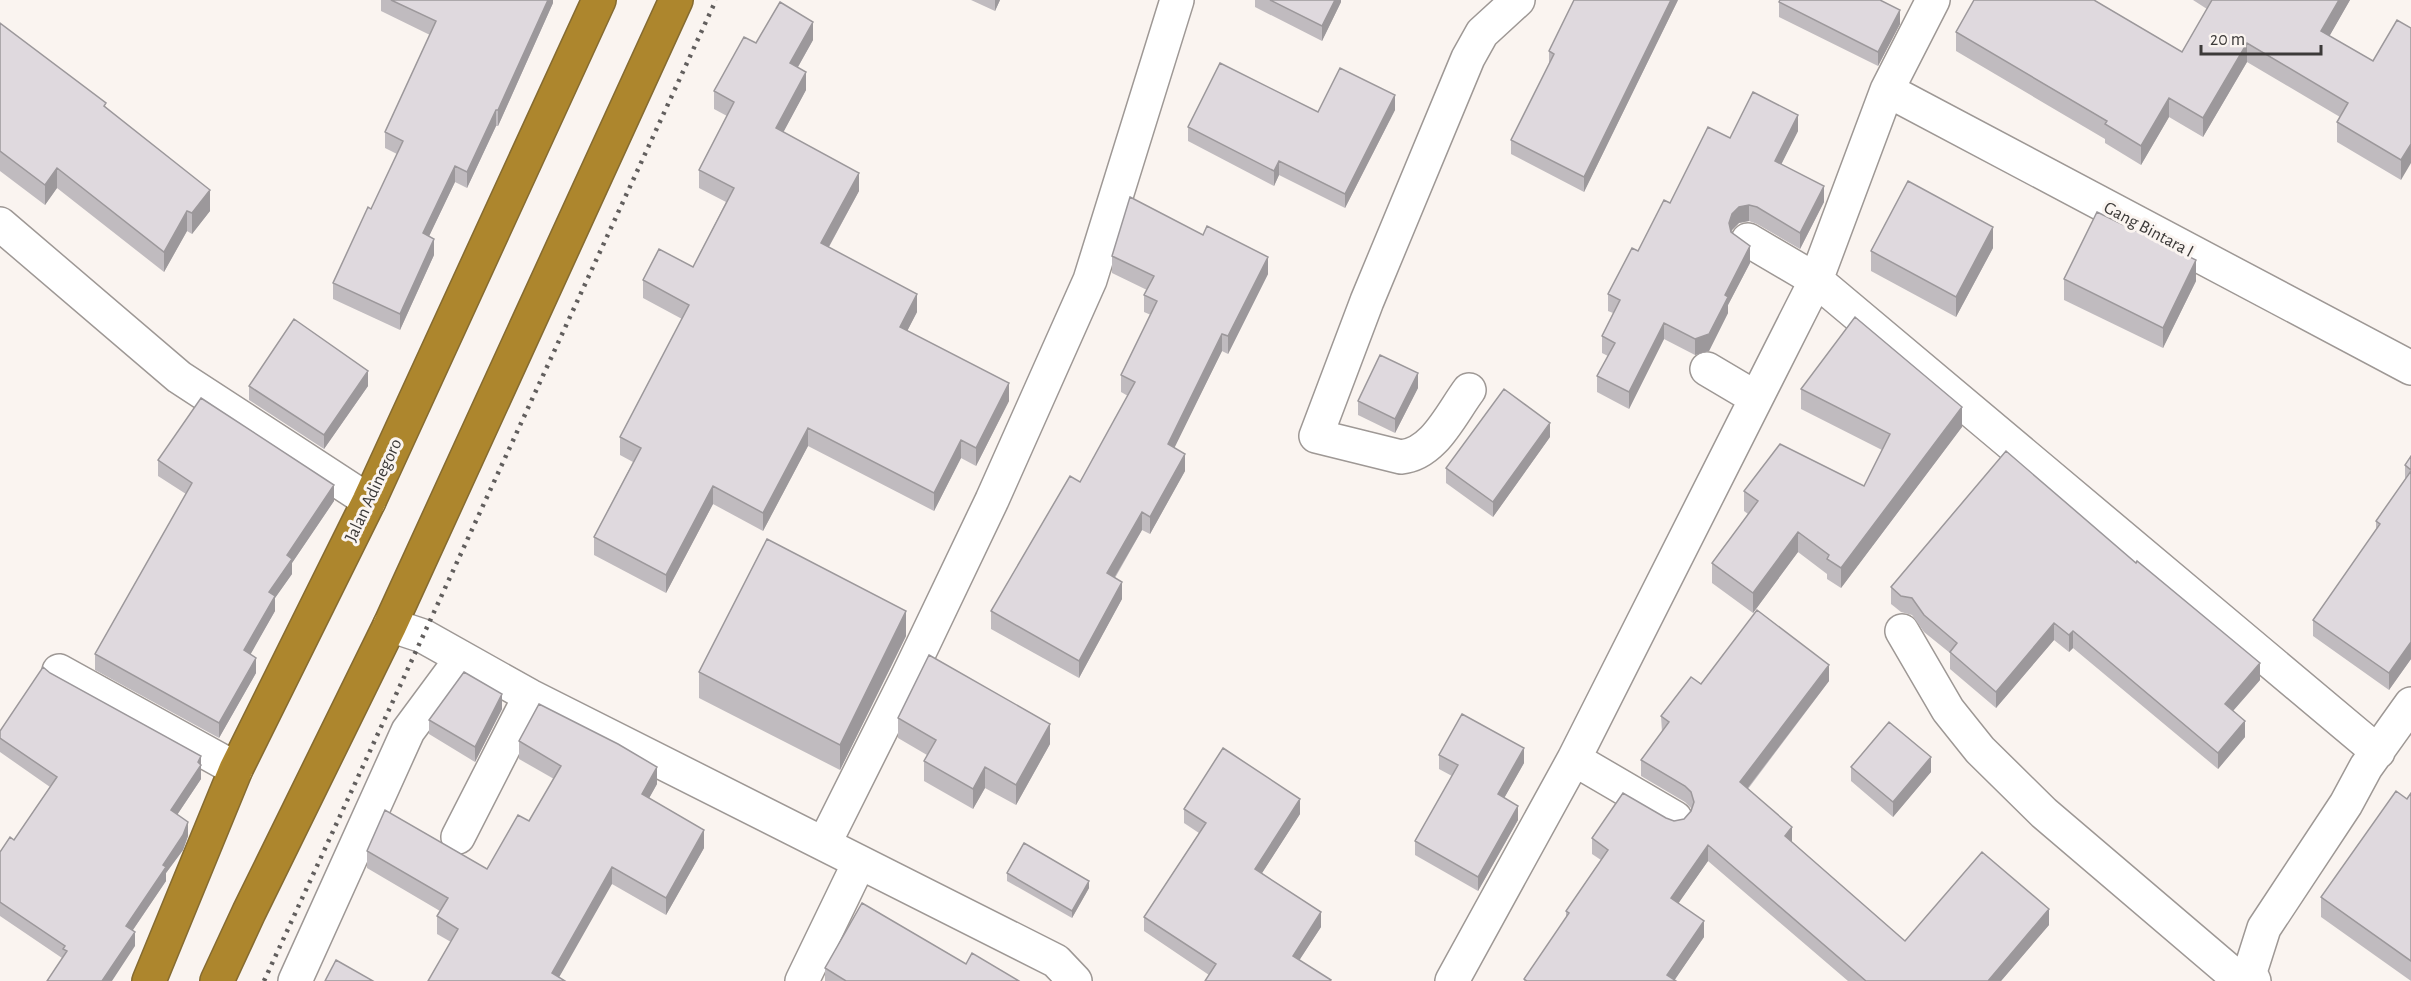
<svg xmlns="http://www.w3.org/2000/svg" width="2411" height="981" viewBox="0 0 2411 981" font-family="'Alegreya Sans',sans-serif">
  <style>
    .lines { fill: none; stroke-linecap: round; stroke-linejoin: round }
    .minor-casing { stroke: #9e9895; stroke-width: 36 }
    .highway-casing { stroke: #856b31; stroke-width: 36 }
    .minor { stroke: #fff; stroke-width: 33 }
    .highway { stroke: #ad862d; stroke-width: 33 }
    .rail { stroke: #615e5d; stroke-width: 4.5; stroke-dasharray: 3 6; stroke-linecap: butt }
    .wall { fill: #c0bbbf }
    .shaded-wall { fill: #9c989b }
    .building { fill: #dfd9de; stroke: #9c989b; stroke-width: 1.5 }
    .labels { text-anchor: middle; stroke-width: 6; stroke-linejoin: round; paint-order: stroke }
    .street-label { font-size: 18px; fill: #3c3a39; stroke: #faf4f0 }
  </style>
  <rect width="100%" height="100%" fill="#faf4f0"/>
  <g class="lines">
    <g class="minor-casing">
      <path id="minor" d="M1933,0L1887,90L1816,280L2378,752
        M1887,90L2411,368
        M0,224L179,377L369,501
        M1707,369L1756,398
        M1469,390C1451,414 1434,454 1401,457L1316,436L1367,301L1468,58L1482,33L1518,0
        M390,625L423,636L530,696L1056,961L1075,981
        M1902,631L1948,710L1980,750L2044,813L2241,981
        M59,671L236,769
        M1574,759L1675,818
        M458,837L530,696
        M824,844L907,678L992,500L1090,280L1177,0
        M295,981L408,731L462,658
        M802,981L859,863
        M1452,981L1574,759L1816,280L1748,240
        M2254,981L2250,972L2264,928L2346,804L2366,767L2411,704"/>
    </g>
    <g class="highway-casing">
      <path id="highway" d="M149,981L236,769L369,501L599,0
        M217,981L249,912L390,625L676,0"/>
    </g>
    <use href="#minor" class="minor"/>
    <use href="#highway" class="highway"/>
    <path class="rail" d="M264,981L716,0"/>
  </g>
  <path class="wall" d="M381,0H553V3L498,126H496L467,188L455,182L429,236L434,255L400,330L333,299V283L371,209L397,154L385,148V132L430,35L381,11Z
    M971,0H1000L995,11Z
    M1255,0H1341V2L1322,41L1255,7Z
    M1678,0L1584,192L1511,154V140L1549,65V51Z
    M2193,0H2350L2329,36L2373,61L2411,28L2401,180L2337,142V122L2340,117L2247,62L2203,137L2169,117L2141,165L2105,143V139L1956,51V32L2182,52L2207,9Z
    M1779,2L1900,24L1878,66L1779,17Z
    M0,23L106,107L210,211L192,234L187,231L164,272L57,188L45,205L0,171Z
    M813,40L798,67L806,90L783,132L859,191L829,247L917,312L907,331L1009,401L976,466L961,458L934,511L808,446L763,531L713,504L666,593L594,555V537L633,462L620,455V437L682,319L643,298V280L693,267L726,202L699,188V170L727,116L714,109V91L756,43Z
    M1395,110L1345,208L1279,175L1274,186L1188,141V127L1318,112Z
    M1798,131L1781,164L1824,202L1800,249L1757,224L1749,221L1739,223L1732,230L1731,232L1750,263L1728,305V313L1709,351L1695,355L1664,339L1629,409L1597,392V376L1608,356L1602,353V336L1613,313L1608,311V294L1670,203L1730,138Z
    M1993,248L1956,317L1871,271V251Z
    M1112,256L1268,274L1228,354L1222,351L1174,447L1185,471L1150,534L1142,530L1115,578L1122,599L1079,678L991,629V611L1080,482L1128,396L1121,392V375L1151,315L1144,312V295L1147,290L1112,273Z
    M2064,279L2196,281L2163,348L2064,300Z
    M249,386H368L324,449L249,400Z
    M1418,388L1395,433L1358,415V401Z
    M1801,389L1962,427L1841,588L1827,579V574L1798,552L1753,613L1712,583V563L1748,514L1744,511V491L1864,486L1882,450L1801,409Z
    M1550,437L1493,517L1446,483V468Z
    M2006,451L2260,680L2233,711L2245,737L2218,769L2073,648L2069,652L2054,640L1996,708L1950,669V653L1924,632L1912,615L1901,612L1891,604V587Z
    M2411,456V659L2389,690L2313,636V620L2376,531V521L2405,480V465Z
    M158,460L334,501L292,563V574L275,598V611L250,654L256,673L219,738L95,670V654L186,494L158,476Z
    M906,636L840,770L699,698V672Z
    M50,673L201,764V779L177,815L188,836L183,850L166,873V881L133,930L135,946L62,958L0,916V852L14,840L50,787L0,752V731Z
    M1829,681L1748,789L1792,842L1905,941L2049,925L2001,981H1848L1708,861L1678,903L1704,937L1674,980L1676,981H1524V979L1566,918V911L1601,860L1592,854V838L1666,818L1674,821L1684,819L1691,811V808L1685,802L1641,776V760L1662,732L1661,716L1701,684Z
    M502,709L475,762L429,734V720Z
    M898,718L1050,744L1016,805L985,788L973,809L924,781V761L927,755L898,738Z
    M519,741L657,784L649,798L704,848L666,915L612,884L451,942L437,934V916L440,911L367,868V851L487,869L529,821L554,779L519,759Z
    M1439,755L1524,763L1504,798L1518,820L1478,891L1415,855V841L1452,776L1439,769Z
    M1851,767L1931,772L1893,817L1851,781Z
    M2411,793V981L2321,917V897Z
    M1184,809L1300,814L1262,873L1321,927L1299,960L1331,981L1209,975L1144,931V917L1199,833L1184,823Z
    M1007,873L1089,888L1072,918L1007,881Z
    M966,964L1019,981H825V968Z"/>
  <path class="shaded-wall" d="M548,0H553V3L498,126V110Z
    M995,0H1000L995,11Z
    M1335,0H1341V2L1322,41V26Z
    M1671,0H1678L1584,192V177Z
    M2339,0H2350L2321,51V31Z
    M1900,10V24L1878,66V52Z
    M813,22V40L790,81V63Z
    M2247,43V62L2203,137V118Z
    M806,72V90L776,146V128Z
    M1395,95V110L1345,208V194Z
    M2169,98V117L2141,165V146Z
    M496,110V126L467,188V172Z
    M1798,115V131L1775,177V161Z
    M2411,144V163L2401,180V160Z
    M1279,161V175L1274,186V171Z
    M455,166V182L423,249V233Z
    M57,168V188L45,205V185Z
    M859,173V191L821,261V243Z
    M1824,186V202L1800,249V233Z
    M210,190V211L192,234V213Z
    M1749,205V221L1739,223L1732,230L1729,239V223L1732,214L1739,207Z
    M187,211V231L164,272V252Z
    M1993,227V248L1956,317V297Z
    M434,239V255L400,330V314Z
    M1750,246V263L1728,305V313L1709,351L1695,355V339L1725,295Z
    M1268,257V274L1228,354V336Z
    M2196,260V281L2163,348V328Z
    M917,294V312L900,345V327Z
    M1664,323V339L1629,409V392Z
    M1222,334V351L1168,461V444Z
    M368,371V386L324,449V435Z
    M1418,373V388L1395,433V419Z
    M1009,383V401L976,466V448Z
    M1962,407V427L1841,588V568Z
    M1550,423V437L1493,517V502Z
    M808,428V446L763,531V513Z
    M961,440V458L934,511V493Z
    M1185,454V471L1150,534V517Z
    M334,485V501L292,563V574L275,598V611L244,666V650L269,592L287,555Z
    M713,486V504L666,593V575Z
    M1142,512V530L1107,590V573Z
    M1798,532V552L1753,613V593Z
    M1122,582V599L1079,678V661Z
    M906,611V636L840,770V745Z
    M2054,623V640L1996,708V692Z
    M2073,631V648L2069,652V635Z
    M2411,642V659L2389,690V673Z
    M256,658V673L219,738V723Z
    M2260,663V680L2225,720V704Z
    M1829,665V681L1740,798V782Z
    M502,694V709L475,762V747Z
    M2245,721V737L2218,769V753Z
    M1050,724V744L1016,805V785Z
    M1524,748V763L1498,809V794Z
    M201,756V779L171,824V810Z
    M1931,757V772L1893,817V802Z
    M657,767V784L642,811V794Z
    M985,767V788L973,809V789Z
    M1300,799V814L1255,884V869Z
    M1518,806V820L1478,891V877Z
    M188,822V836L183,850L166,873V881L126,940V926Z
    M1792,827V843L1785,836Z
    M704,830V848L666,915V898Z
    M1708,845V861L1671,914V898Z
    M612,867V884L557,981L552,973Z
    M1089,881V888L1072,918V911Z
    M2049,909V925L2001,981H1988Z
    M1321,912V927L1293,970V956Z
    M1704,921V937L1674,981L1667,975Z
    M135,932V946L112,981H102Z"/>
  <path class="building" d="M391,0H548L498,110H496L467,172L455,166L423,233L434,239L400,314L333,283L368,207L371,209L403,141L385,132L436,21Z
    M1270,0H1335L1322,26Z
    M1574,0H1671L1584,177L1511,140L1554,54L1549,51Z
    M1780,0H1880L1900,10L1878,52L1779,2Z
    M1974,0H2094L2182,52L2212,0H2339L2321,31L2373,61L2397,20L2411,28V144L2401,160L2337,122L2348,103L2247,43L2203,118L2169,98L2141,146L2105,124L2107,121L1956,32Z
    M780,2L813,22L790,63L806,72L776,128L859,173L821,243L917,294L900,327L1009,383L976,448L961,440L934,493L808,428L763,513L713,486L666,575L594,537L641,448L620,437L689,305L643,280L659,249L693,267L734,188L699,170L734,102L714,91L744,37L756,43Z
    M0,23L106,103L104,106L210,190L192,213L187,211L164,252L57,168L45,185L0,151Z
    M1220,63L1318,112L1340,68L1395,95L1345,194L1279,161L1274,171L1188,127Z
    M1753,92L1798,115L1775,161L1824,186L1800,233L1757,207L1749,205L1739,207L1732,214L1729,223L1731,232L1750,246L1725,295L1728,297L1709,334L1695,339L1664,323L1629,392L1597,376L1615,343L1602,336L1620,300L1608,294L1632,248L1638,251L1664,200L1670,203L1708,127L1730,138Z
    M1908,181L1993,227L1956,297L1871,251Z
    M1130,197L1203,235L1207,226L1268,257L1228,336L1222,334L1168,444L1185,454L1150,517L1142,512L1107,573L1122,582L1079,661L991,611L1070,476L1080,482L1135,382L1121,375L1157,301L1144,295L1154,276L1112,256Z
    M2097,212L2196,260L2163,328L2064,279Z
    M1855,317L1962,407L1841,568L1827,559L1829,555L1798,532L1753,593L1712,563L1758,501L1744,491L1780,444L1864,486L1890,434L1801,389Z
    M294,319L368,371L324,435L249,386Z
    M1380,355L1418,373L1395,419L1358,401Z
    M1504,389L1550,423L1493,502L1446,468Z
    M201,398L334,485L287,555L292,559L269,592L275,596L244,650L256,658L219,723L95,654L192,483L158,460Z
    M2006,451L2136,563L2137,561L2260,663L2225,704L2245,721L2218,753L2073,631L2069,635L2054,623L1996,692L1950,652L1957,643L1924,615L1912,598L1901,596L1891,587Z
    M2411,456V470L2405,465Z
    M2411,471V642L2389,673L2313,620L2380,524L2376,521Z
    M767,539L906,611L840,745L699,672Z
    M1757,610L1829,665L1740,782L1792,827L1785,836L1905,941L1982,852L2049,909L1988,981H1866L1708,845L1671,898L1704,921L1667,975L1676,981H1527L1524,979L1569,913L1566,911L1608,850L1592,838L1623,793L1666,818L1674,821L1684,819L1691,811L1694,802L1691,792L1685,786L1641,760L1669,722L1661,716L1691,677L1701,684Z
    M929,655L1050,724L1016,785L985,767L973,789L924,761L936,740L898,718Z
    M43,667L50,673L201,756L198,762L201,765L171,810L188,822L183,835L163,865L166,867L126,926L135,932L102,981H47L67,951L63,949L65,946L0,902V852L10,837L14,840L57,777L0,738V731Z
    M464,672L502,694L475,747L429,720Z
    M539,704L618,744L657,767L642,794L704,830L666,898L612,867L552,973L565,981H428L458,929L437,916L448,898L367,851L385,810L487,869L518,815L529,821L561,766L519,741Z
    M1462,714L1524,748L1498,794L1518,806L1478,877L1415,841L1458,765L1439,755Z
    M1889,722L1931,757L1893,802L1851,767Z
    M1223,748L1300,799L1255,869L1321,912L1293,956L1331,980L1330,981H1205L1216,964L1144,917L1206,823L1184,809Z
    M2396,791L2407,799L2411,793V961L2321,897Z
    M1024,843L1089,881L1072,911L1007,873Z
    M862,903L966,964L972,953L1019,981H846L825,968Z
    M336,960L373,981H325Z"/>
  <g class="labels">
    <g class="street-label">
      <text transform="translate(2149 229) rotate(28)" y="6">Gang Bintara I</text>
      <text transform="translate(373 490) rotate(-65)" y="6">Jalan Adinegoro</text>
    </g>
  </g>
  <path d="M2201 45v9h120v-9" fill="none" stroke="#3c3a39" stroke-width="3"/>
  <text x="2210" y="45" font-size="18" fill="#3c3a39" stroke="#faf4f0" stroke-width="4.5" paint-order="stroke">20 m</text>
</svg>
